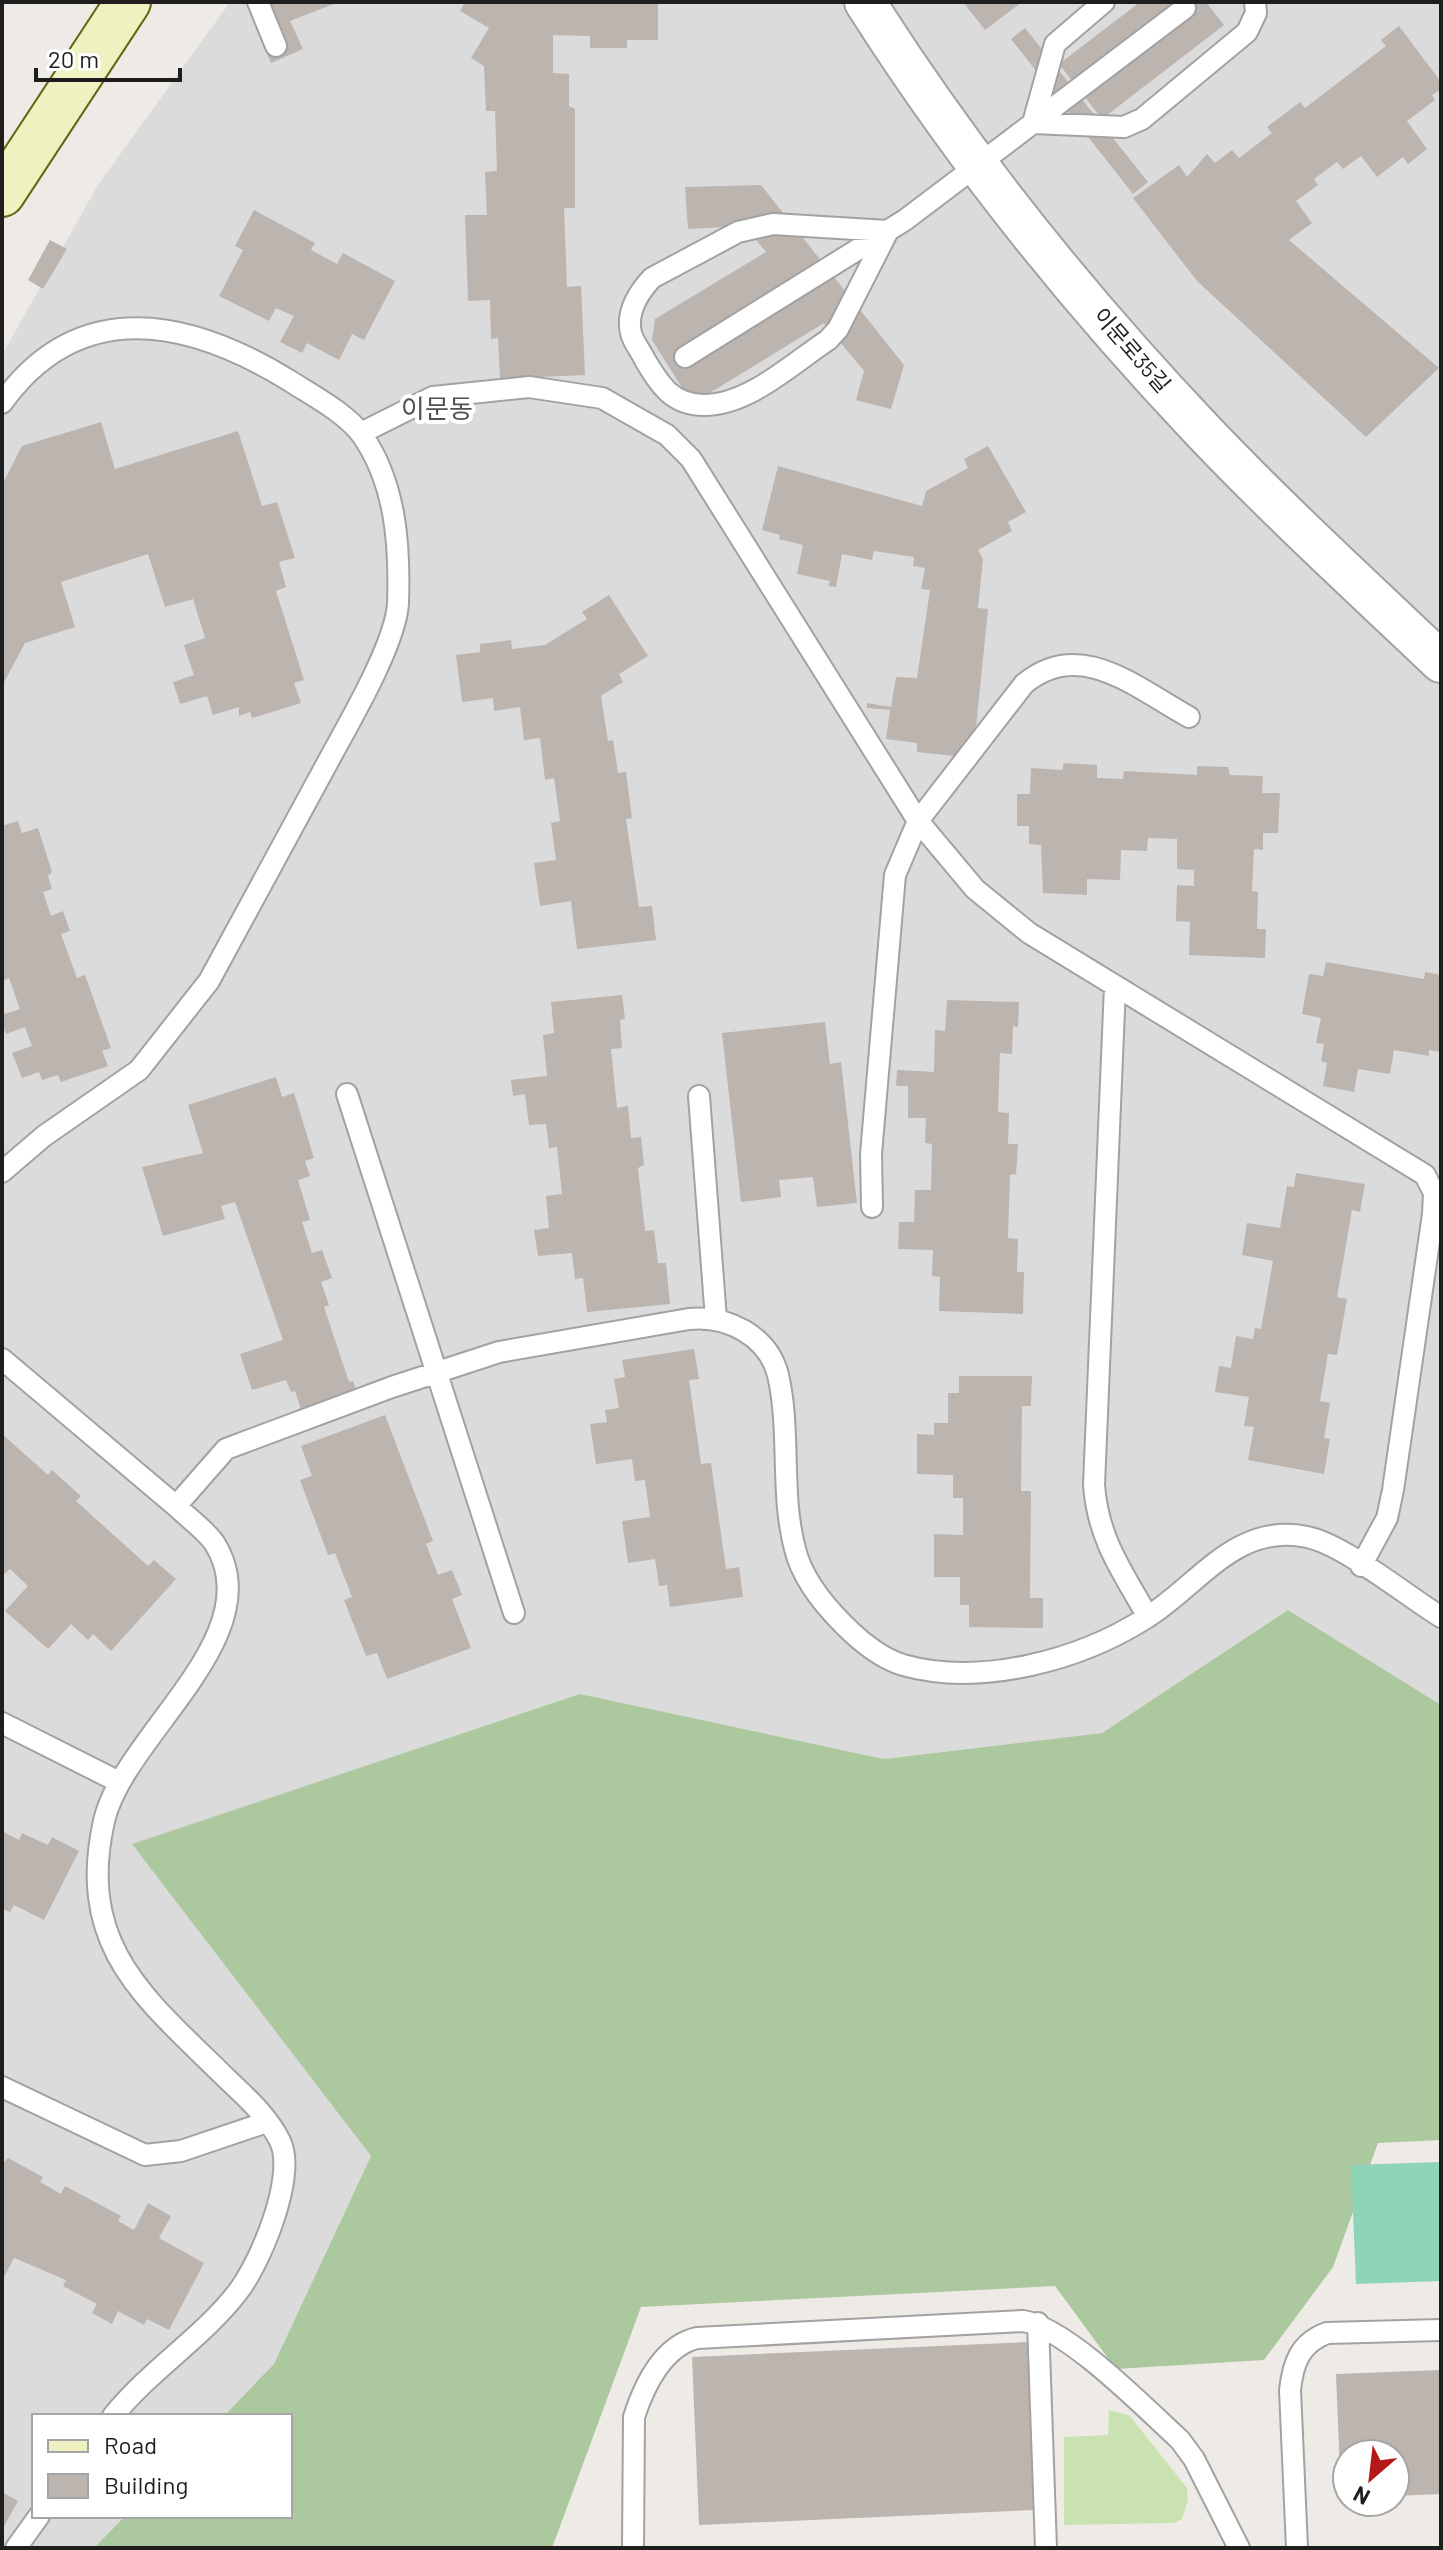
<svg xmlns="http://www.w3.org/2000/svg" width="1443" height="2550" viewBox="0 0 1443 2550" font-family="Barlow,'Noto Sans KR',sans-serif">
  <style>
    .residential { fill: #dcdbdc }
    .grass { fill: #cae2b2 }
    .forest { fill: #acc89f }
    .pitch { fill: #8dd4b8 }
    .building { fill: #bbb4af }
    .lines { fill: none; stroke-linecap: round; stroke-linejoin: round }
    .lane-casing { stroke: #a2a2a2; stroke-width: 24 }
    .street-casing { stroke: #a2a2a2; stroke-width: 44 }
    .secondary-casing { stroke: #606912; stroke-width: 48 }
    .lane { stroke: #fff; stroke-width: 20 }
    .street { stroke: #fff; stroke-width: 40 }
    .secondary { stroke: #eff2c0; stroke-width: 44 }
    .labels { text-anchor: middle; stroke-width: 8; stroke-linejoin: round; paint-order: stroke }
    .street-label { font-size: 22px; fill: #1e1e1e; stroke: #fff }
    .quarter-label { font-size: 26px; fill: #515151; stroke: #fff }
  </style>
  <rect width="100%" height="100%" fill="#eeebe6"/>
  <path class="residential" d="M230,2H1441V1705L1288,1610L1102,1733L884,1759L580,1694L133,1844L371,2156L274,2365L224,2416H34V2516H125L94,2548H2V355L98,185Z"/>
  <path class="grass" d="M1109,2410L1129,2415L1187,2488L1188,2500L1182,2519L1174,2523L1064,2525V2437L1108,2435Z"/>
  <path class="forest" d="M1288,1610L1441,1705V2140L1378,2143L1333,2267L1264,2360L1116,2369L1055,2286L641,2307L552,2548H94L125,2516H290V2416H224L274,2364L371,2156L132,1844L580,1694L884,1759L1102,1733Z"/>
  <path class="pitch" d="M1441,2162V2281L1356,2284L1351,2165Z"/>
  <path class="building" d="M245,2H339L290,21L303,49L271,63Z
    M465,2H658V40H627V48H590V36L553,35V73L569,74V106L575,109V208H564L567,287L581,286L585,375L500,379L498,338L491,339L490,300L468,301L465,215H487L485,172L497,171L495,111H486L484,66L471,58L489,28L460,11Z
    M963,2H1022L985,30Z
    M1140,2H1206L1224,25L1102,119L1059,64Z
    M1399,26L1441,82V89L1432,95L1435,100L1407,121L1427,149L1408,164L1403,157L1377,177L1361,156L1343,169L1337,162L1314,179L1318,185L1296,201L1312,223L1289,240L1439,368L1366,437L1197,281L1133,198L1179,165L1187,177L1207,154L1215,163L1232,150L1239,158L1272,133L1267,127L1300,102L1305,108L1386,46L1381,40Z
    M1025,28L1148,182L1133,194L1011,39Z
    M761,185L904,365L891,409L856,400L864,371L824,323L708,394H686L652,340L655,319L766,252L745,226L688,229L685,187Z
    M254,210L315,243L311,250L337,264L343,253L395,281L364,340L352,334L339,360L307,343L302,353L280,342L294,316L276,308L269,321L219,296L243,250L235,246Z
    M50,240L67,249L43,289L28,280Z
    M101,422L115,469L238,431L262,506L277,502L295,558L279,562L286,587L276,591L304,680L294,683L301,703L252,718L250,712L239,716V707L213,715L207,696L180,704L173,682L194,675L184,645L205,638L193,599L165,607L148,554L61,582L75,627L25,643L2,686V485L22,446Z
    M988,446L1026,512L1008,522L1012,531L978,550L983,559L978,608L988,609L975,737H967L964,757L917,752V743L886,739L890,710L867,708V703L891,707L896,677L917,678L930,590L921,589L925,568L913,566L914,557L874,551L872,560L842,554L836,587L828,586L830,581L797,574L803,545L779,539L780,535L762,530L778,466L922,506L926,491L968,468L964,459Z
    M609,595L648,656L619,674L623,682L601,696L608,741L613,740L618,773L626,772L632,818L626,819L639,907L652,906L656,940L577,949L571,901L540,906L534,863L556,860L551,823L560,821L554,778L545,780L540,738L524,740L520,707L494,711L493,698L462,702L456,655L480,652V644L511,640L512,649L545,645L587,619L582,612Z
    M1064,763L1097,765V778L1123,779L1124,771L1197,775V766L1228,767L1230,775L1263,776L1262,793H1280L1278,833H1263V850L1254,849L1252,891L1258,892L1257,929H1266L1265,958L1189,955L1190,922L1176,921L1177,885L1194,886V870L1177,869V839L1148,838L1147,851L1121,850L1120,880L1087,879V895L1043,893L1041,845L1029,844V826H1017V794H1030L1031,768L1062,770Z
    M18,821L22,833L38,828L52,872L48,876L52,889L43,892L51,916L63,911L70,931L61,934L77,978L85,975L111,1048L102,1051L108,1066L61,1082L58,1075L42,1080L39,1072L22,1078L12,1053L32,1046L25,1027L6,1034L2,1022V1015L20,1009L9,978L2,981V826Z
    M1326,962L1424,979L1425,972L1441,975V1052L1429,1050V1056L1394,1050L1390,1074L1358,1069L1354,1092L1323,1086L1327,1063L1321,1061L1324,1044L1316,1043L1321,1018L1302,1014L1309,974L1323,976Z
    M622,995L625,1019L620,1020L622,1048L611,1049L617,1108L628,1106L631,1138L641,1137L644,1165L638,1168L645,1231L654,1230L658,1263H666L670,1304L587,1312L583,1278L575,1279L572,1253L538,1256L534,1230L549,1228L546,1196L562,1194L557,1147L549,1148L546,1124L529,1125L525,1094L513,1096L511,1080L547,1076L543,1035L554,1033L551,1002Z
    M947,1000L1019,1002L1018,1027L1013,1026L1012,1054L1000,1053L998,1112L1009,1113L1008,1144H1018L1016,1174L1010,1175L1008,1238L1018,1239L1017,1272H1024L1023,1314L939,1311L940,1277L932,1276L933,1250L898,1249L899,1222H914L915,1190H931L932,1144L925,1143L926,1118H908V1086H896L897,1070L934,1072L935,1030L945,1031Z
    M825,1022L830,1064L841,1062L857,1203L817,1207L813,1177L779,1180L781,1197L741,1202L722,1033Z
    M276,1077L282,1097L294,1093L314,1158L305,1161L310,1176L298,1180L310,1220L302,1222L312,1253L322,1250L332,1278L321,1282L329,1305L324,1307L349,1382L353,1381L357,1392L301,1410L295,1391L291,1392L286,1380L252,1390L240,1354L283,1340L235,1202L221,1206L225,1219L163,1236L142,1167L203,1153L188,1105Z
    M1296,1173L1365,1184L1360,1212L1352,1210L1337,1297L1347,1299L1337,1355L1328,1354L1320,1401L1330,1403L1324,1438L1330,1439L1324,1474L1248,1460L1254,1427L1244,1426L1249,1397L1215,1392L1219,1366L1231,1368L1236,1336L1253,1339L1255,1328L1261,1329L1273,1261L1242,1255L1247,1223L1280,1228L1287,1186L1294,1187Z
    M694,1349L699,1379L689,1380L701,1464L711,1463L726,1569L739,1567L743,1597L670,1607L667,1585L659,1586L655,1559L628,1563L622,1521L650,1517L645,1480L635,1481L632,1459L596,1464L590,1424L607,1422L605,1410L619,1408L614,1379L625,1377L622,1360Z
    M959,1376H1032L1031,1406H1022L1021,1491H1031L1030,1598H1043V1628L969,1627V1605H960V1577H934V1534L963,1535V1498H953V1475L917,1474V1434L934,1435V1423H948V1393H959Z
    M385,1415L433,1541L426,1544L438,1575L452,1570L462,1595L452,1599L471,1648L387,1679L377,1653L366,1656L344,1600L352,1597L335,1553L328,1555L300,1480L312,1476L301,1446Z
    M2,1434L48,1475L52,1470L81,1496L76,1501L148,1566L154,1560L176,1579L111,1651L93,1634L88,1640L71,1624L48,1649L5,1611L28,1586L10,1569L2,1576Z
    M2,1831L19,1840L22,1833L48,1845L52,1837L79,1851L44,1920L14,1905L10,1912L2,1909Z
    M8,2158L43,2177L40,2182L61,2194L65,2186L121,2216L118,2221L134,2230L148,2203L171,2216L159,2238L204,2263L169,2330L147,2319L144,2325L118,2311L112,2324L92,2313L97,2304L63,2286L66,2280L14,2258L2,2281V2164Z
    M1027,2342L1035,2510L699,2525L692,2357Z
    M1441,2370V2494L1395,2496V2454H1347V2498H1341L1336,2374Z
    M2,2492L18,2501L2,2530Z"/>
  <g class="lines">
    <g class="lane-casing">
      <path id="lane" d="M258,2L276,46
        M1104,2L1055,44L1033,123L1124,127L1142,119L1247,32L1256,13L1255,2
        M773,224L888,231L838,329L828,340C793,363 749,405 704,405C672,405 660,385 645,360C641,351 633,342 631,333C626,312 639,292 652,278L738,232Z
        M685,357L905,220L1185,8
        M2,403C80,294 191,320 290,381C313,396 346,413 362,435C396,484 400,545 398,603C396,643 350,721 330,758C290,832 250,906 209,981L139,1070L44,1136L2,1172
        M361,433L433,397L529,387L602,398L667,435L691,459L918,821L975,889L1029,933L1425,1175L1434,1193L1433,1214L1393,1490L1387,1518L1361,1566
        M1115,986L1094,1485C1098,1539 1122,1571 1148,1617
        M347,1094L514,1613
        M699,1096L716,1319
        M872,1207L871,1154L895,875L918,821L1024,684C1080,637 1136,688 1189,717
        M2,1359L176,1506L226,1449L392,1387L499,1352L689,1319C726,1315 768,1335 778,1375C791,1431 780,1493 795,1549C802,1578 823,1604 844,1625C860,1641 880,1658 903,1665C981,1687 1080,1660 1146,1618C1199,1585 1236,1522 1307,1537C1343,1544 1407,1596 1441,1617
        M2,1723L119,1782
        M2,2087L145,2155L181,2151L267,2122
        M1038,2323L1046,2548
        M113,2416C149,2371 203,2337 237,2293C260,2264 297,2176 280,2141C267,2115 245,2096 225,2077C145,1998 76,1947 104,1821C123,1736 272,1636 215,1544C206,1530 188,1518 176,1506
        M16,2548L39,2516
        M633,2548L634,2417C644,2386 663,2346 697,2338L1023,2321C1067,2328 1145,2408 1180,2440L1194,2459L1239,2548
        M1297,2548L1290,2390C1293,2363 1300,2343 1327,2333L1441,2330"/>
    </g>
    <g class="street-casing">
      <path id="street" d="M865,2C962,155 1077,298 1202,430C1278,510 1361,586 1441,662"/>
    </g>
    <g class="secondary-casing">
      <path id="secondary" d="M2,194L128,2"/>
    </g>
    <use href="#lane" class="lane"/>
    <use href="#street" class="street"/>
    <use href="#secondary" class="secondary"/>
  </g>
  <g class="labels">
    <g class="street-label">
      <text transform="translate(1132 350) rotate(49)" y="8">이문로35길</text>
    </g>
    <g class="quarter-label">
      <text x="437" y="418">이문동</text>
    </g>
  </g>
  <rect width="1443" height="2550" fill="none" stroke="#1e1e1e" stroke-width="8"/>
  <rect x="32" y="2414" width="260" height="104" fill="#ffffff" stroke="#a5a5a5" stroke-width="2"/>
  <rect x="48" y="2440" width="40" height="12" fill="#eff2c0" stroke="#a5a5a5" stroke-width="2"/>
  <text x="104" y="2454" font-size="24" fill="#1e1e1e">Road</text>
  <rect x="48" y="2474" width="40" height="24" fill="#bbb4af" stroke="#a5a5a5" stroke-width="2"/>
  <text x="104" y="2494" font-size="24" fill="#1e1e1e">Building</text>
  <g transform="translate(1371 2478) rotate(208)"><circle r="38" fill="#ffffff" stroke="#a5a5a5" stroke-width="2"/>
  <path d="M0-6L14 30L0 20L-14 30Z" fill="#b51818"/>
  <text y="-12" font-size="22" font-weight="bold" text-anchor="middle" fill="#1e1e1e">N</text>
  </g>
  <path d="M36 68v12h144v-12" fill="none" stroke="#1e1e1e" stroke-width="4"/>
  <text x="48" y="68" font-size="24" fill="#1e1e1e" stroke="#ffffff" stroke-width="6" paint-order="stroke">20 m</text>
</svg>
